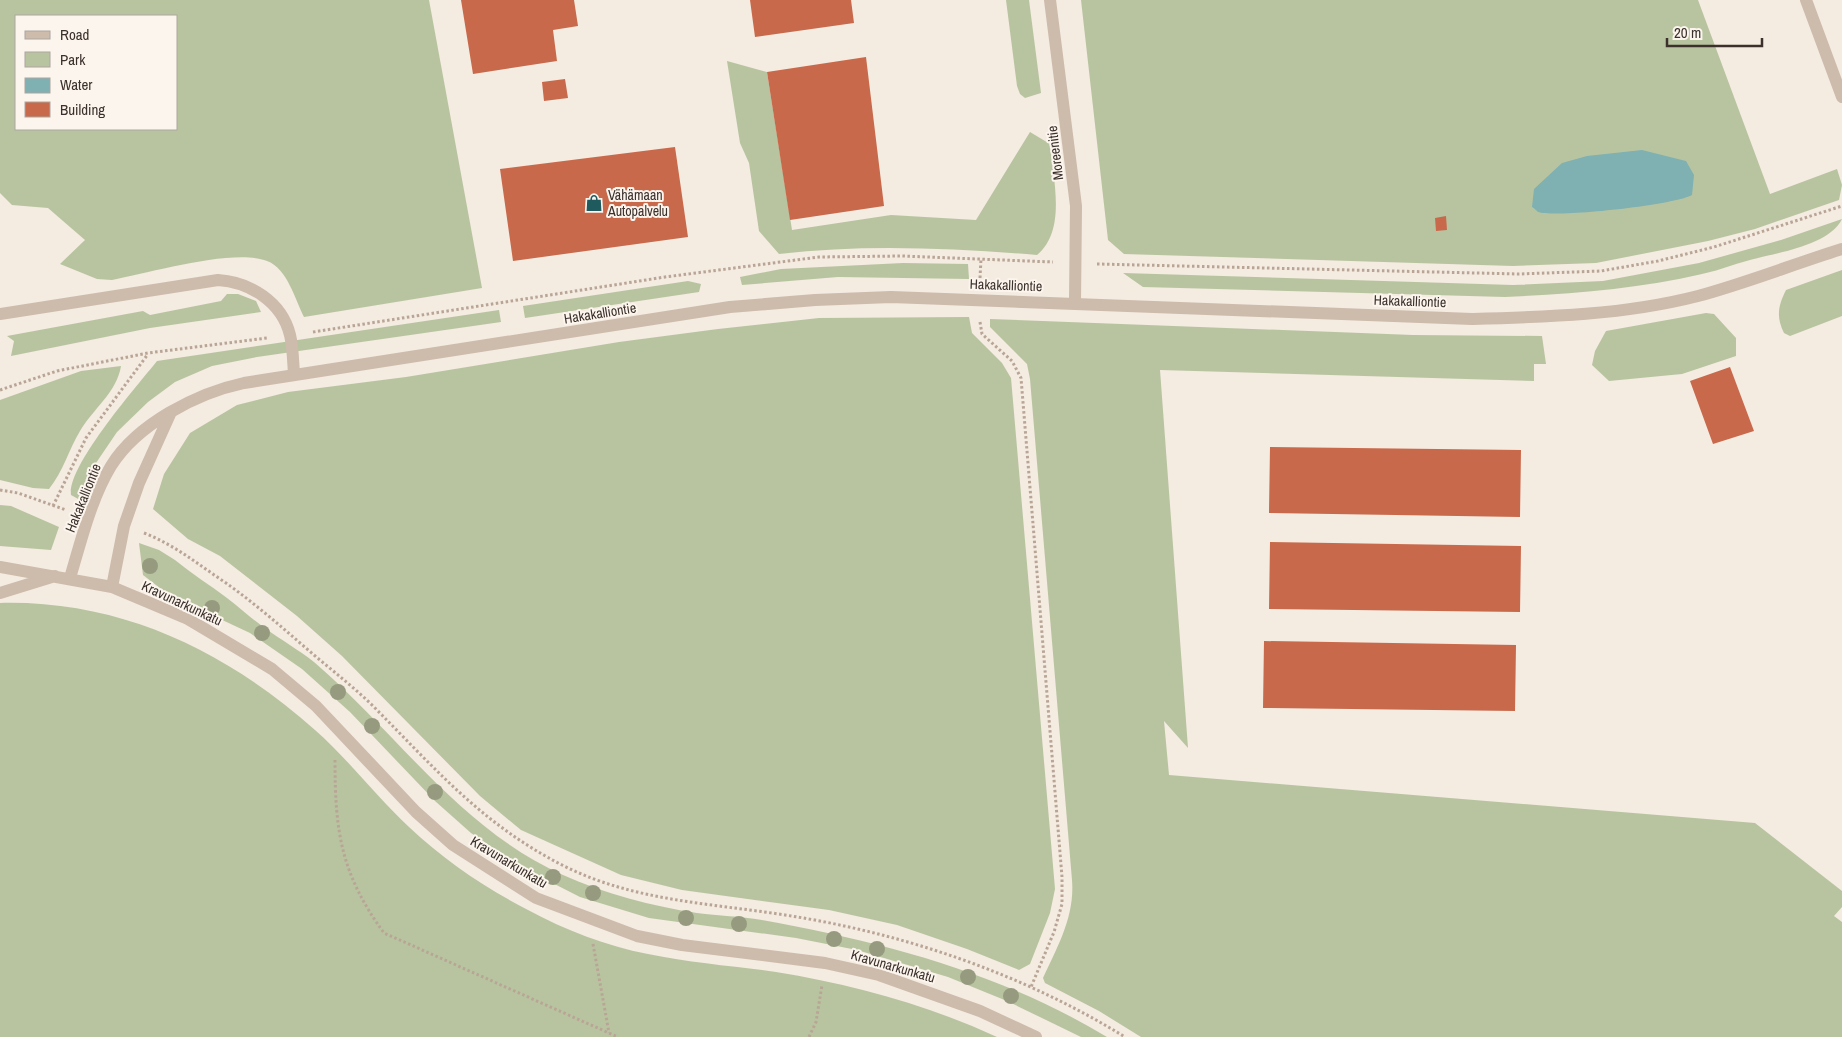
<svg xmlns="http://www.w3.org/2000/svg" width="1842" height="1037" viewBox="0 0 1842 1037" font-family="'Archivo Narrow',sans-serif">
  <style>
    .green { fill: #b8c4a0; fill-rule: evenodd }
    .water { fill: #7fb0b2 }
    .building { fill: #c8694b }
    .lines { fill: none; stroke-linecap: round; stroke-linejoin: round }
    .path { stroke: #b9a596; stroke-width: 3; stroke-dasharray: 2.5 2.5; stroke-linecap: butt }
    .minor { stroke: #cdbbac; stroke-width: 12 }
    .tree { fill: #969b7f }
    .labels { text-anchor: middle; stroke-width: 4; stroke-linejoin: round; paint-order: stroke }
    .street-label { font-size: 14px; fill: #3b302b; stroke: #fbf5ee }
    .poi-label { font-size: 14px; fill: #3b302b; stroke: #fbf5ee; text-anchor: start }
  </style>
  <rect width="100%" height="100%" fill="#f4ebe1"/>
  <path class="green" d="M0,0H429L482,288L304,317C295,299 287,268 267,261C234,248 149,273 112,280L97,279L60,264L85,240L48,208L12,205L0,193ZM16,16H176V129H16Z
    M1006,0H1029L1041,93L1025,98L1020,94L1017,86Z
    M1081,0H1698L1770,194L1837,169L1842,185L1839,200L1755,229L1708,241L1596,263L1513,266L1124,254L1108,240Z
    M727,61L767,72L792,230L891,215L976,220L1030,132L1050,144C1053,179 1067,230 1037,255C951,248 864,244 779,254L759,231L749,163L740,143Z
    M1842,219C1830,244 1782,252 1758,258C1739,262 1721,270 1702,274C1638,289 1571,294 1505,297L1143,287L1123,273L1513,285L1603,281L1699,263L1781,240Z
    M903,263L968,264L969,279L838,277L742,285L740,277L781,269Z
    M1842,270V316L1790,336L1784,333C1776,317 1778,306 1786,290Z
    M688,281L701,284L699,292L525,318L523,306Z
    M227,294H238L256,301L261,312L150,328L11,356L14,341L7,336L143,311L150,315L221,301Z
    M499,310L501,322L257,357L212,366L175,382L148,402L117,432L96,463L80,500L71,495C67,466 137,386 157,361Z
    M1706,313L1714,314L1736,338V356L1682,374L1609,381L1592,365L1595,351L1606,331Z
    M969,317L972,333L1002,363L1011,378L1055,889L1050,913L1030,964L1019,970L967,949L897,925L829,910L682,890L621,875L521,830L480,796L342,656L297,616L220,556L188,539L153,509L164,474L190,433L237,405L288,392L406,377L619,342L718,329L819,318Z
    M990,319L1413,335L1542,336L1546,364H1534V381L1160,370L1188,748L1164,721L1169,775L1755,823L1842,891V907L1834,916L1842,922V1037H1141L1099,1011L1045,983L1043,978C1058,946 1075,916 1072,880L1030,379L1027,364L990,327Z
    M121,366C117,392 93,409 80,431C69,449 63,472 49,489L33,488L0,480V400L81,371Z
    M0,505L11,506L59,527L51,550L0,546Z
    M139,543L159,550L175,560C192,574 210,585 227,598C240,608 252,619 265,628C281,640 299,650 314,662C397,733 460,829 563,875C605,894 652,906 697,913C719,916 740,916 762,920C883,942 1001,973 1107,1037H1081L1007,1001L948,977L857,950L796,938L649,918L580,897L523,868L471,833L435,801L350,712L302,669L250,633L169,595L143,575Z
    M0,603C121,600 226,651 315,730C348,759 376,796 409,827C444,860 485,888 528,910C565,930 606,946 648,954C691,963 734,966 776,972C851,984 928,1005 997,1037H0Z"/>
  <path class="water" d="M1642,150L1686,161L1694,175L1692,195C1675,205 1557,218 1538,212C1537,211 1533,207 1532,207L1534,189L1562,163L1587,156Z"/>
  <path class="building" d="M461,0H574L578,26L553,30L557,61L473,74Z
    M750,0H851L854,23L755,37Z
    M866,57L884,206L790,220L767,72Z
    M565,79L568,98L544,101L542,82Z
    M675,147L688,237L513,261L500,169Z
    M1446,216L1447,230L1436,231L1435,218Z
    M1730,367L1754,431L1713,444L1690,381Z
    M1270,447L1521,450L1520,517L1269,513Z
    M1270,542L1521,546L1520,612L1269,609Z
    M1264,641L1516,645L1515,711L1263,708Z"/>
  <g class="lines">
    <path class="path" d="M1097,264L1519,274L1601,271L1658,261L1714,247L1842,206
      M980,278L981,259
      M980,322L982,334L1012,361L1021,378L1062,877V904L1054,932L1031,987
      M313,332L665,277L819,257L902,256L1053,262
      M0,390L57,371L148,353L267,338
      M0,490L18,493L66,510
      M53,506L86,438L148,354
      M144,533C175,545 199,565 226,583C257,605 285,630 314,655C333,671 352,686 370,703C434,767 481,824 564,866C634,901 709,903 785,915C903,933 1023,974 1125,1037
      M335,760C335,832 341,874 384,933L618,1037
      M593,944L609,1033
      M809,1037L816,1022L822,985"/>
    <path class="minor" d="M1050,0L1076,206L1075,303
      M1806,0L1842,97
      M0,314L218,280C250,282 282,302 290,335C293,347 293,361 294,374
      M0,567L112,587L188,619L272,669L316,706L416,812L453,845L536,898L637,936L682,945L825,963L879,975L980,1011L1036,1037
      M70,578C81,541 91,499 111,466C137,424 197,393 244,383L730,307L815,300L891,297L1472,319C1547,317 1624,315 1698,296C1746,283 1794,264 1842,249
      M112,587L124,526L139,483L171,412
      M0,593L55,576"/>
  </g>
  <g class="tree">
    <circle cx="150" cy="566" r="8"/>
    <circle cx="212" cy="608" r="8"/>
    <circle cx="262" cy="633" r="8"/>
    <circle cx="338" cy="692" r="8"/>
    <circle cx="372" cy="726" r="8"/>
    <circle cx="435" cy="792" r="8"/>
    <circle cx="553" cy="877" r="8"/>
    <circle cx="593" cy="893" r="8"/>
    <circle cx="686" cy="918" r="8"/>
    <circle cx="739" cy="924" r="8"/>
    <circle cx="834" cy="939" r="8"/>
    <circle cx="877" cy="949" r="8"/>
    <circle cx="968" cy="977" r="8"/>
    <circle cx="1011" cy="996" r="8"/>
  </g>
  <defs>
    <g id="shop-bare" transform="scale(1.35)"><path d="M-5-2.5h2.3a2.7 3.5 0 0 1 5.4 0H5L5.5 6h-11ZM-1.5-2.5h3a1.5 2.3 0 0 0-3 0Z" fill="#1f5a5e" stroke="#fbf5ee" stroke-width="2.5" paint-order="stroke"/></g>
  </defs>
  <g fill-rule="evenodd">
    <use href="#shop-bare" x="594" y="203"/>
  </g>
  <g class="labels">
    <g class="street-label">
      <text transform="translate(1055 153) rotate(-97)" y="5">Moreenitie</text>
      <text transform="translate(1006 285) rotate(2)" y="5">Hakakalliontie</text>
      <text transform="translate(1410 301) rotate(2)" y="5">Hakakalliontie</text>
      <text transform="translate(600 313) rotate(-9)" y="5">Hakakalliontie</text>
      <text transform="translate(83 498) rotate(-68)" y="5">Hakakalliontie</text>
      <text transform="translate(182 603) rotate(25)" y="5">Kravunarkunkatu</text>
      <text transform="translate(509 862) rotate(31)" y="5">Kravunarkunkatu</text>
      <text transform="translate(893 966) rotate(16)" y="5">Kravunarkunkatu</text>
    </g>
    <g class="poi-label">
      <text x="608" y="200">Vähämaan<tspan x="608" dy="16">Autopalvelu</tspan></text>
    </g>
  </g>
  <rect x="15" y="15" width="162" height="115" fill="#fbf5ee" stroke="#aea6a0"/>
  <rect x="25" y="31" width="25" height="8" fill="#cdbbac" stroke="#aea6a0"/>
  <text x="60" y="40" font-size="15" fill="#3b302b">Road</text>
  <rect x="25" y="52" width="25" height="15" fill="#b8c4a0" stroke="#aea6a0"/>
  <text x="60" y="65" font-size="15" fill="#3b302b">Park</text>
  <rect x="25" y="78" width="25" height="15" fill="#7fb0b2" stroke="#aea6a0"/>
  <text x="60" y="90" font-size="15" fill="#3b302b">Water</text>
  <rect x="25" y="102" width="25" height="15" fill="#c8694b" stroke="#aea6a0"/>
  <text x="60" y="115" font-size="15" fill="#3b302b">Building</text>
  <path d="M1667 38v8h95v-8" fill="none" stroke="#3b302b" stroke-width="2.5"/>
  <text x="1674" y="38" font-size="15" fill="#3b302b" stroke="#fbf5ee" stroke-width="4" paint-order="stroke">20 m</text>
</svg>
